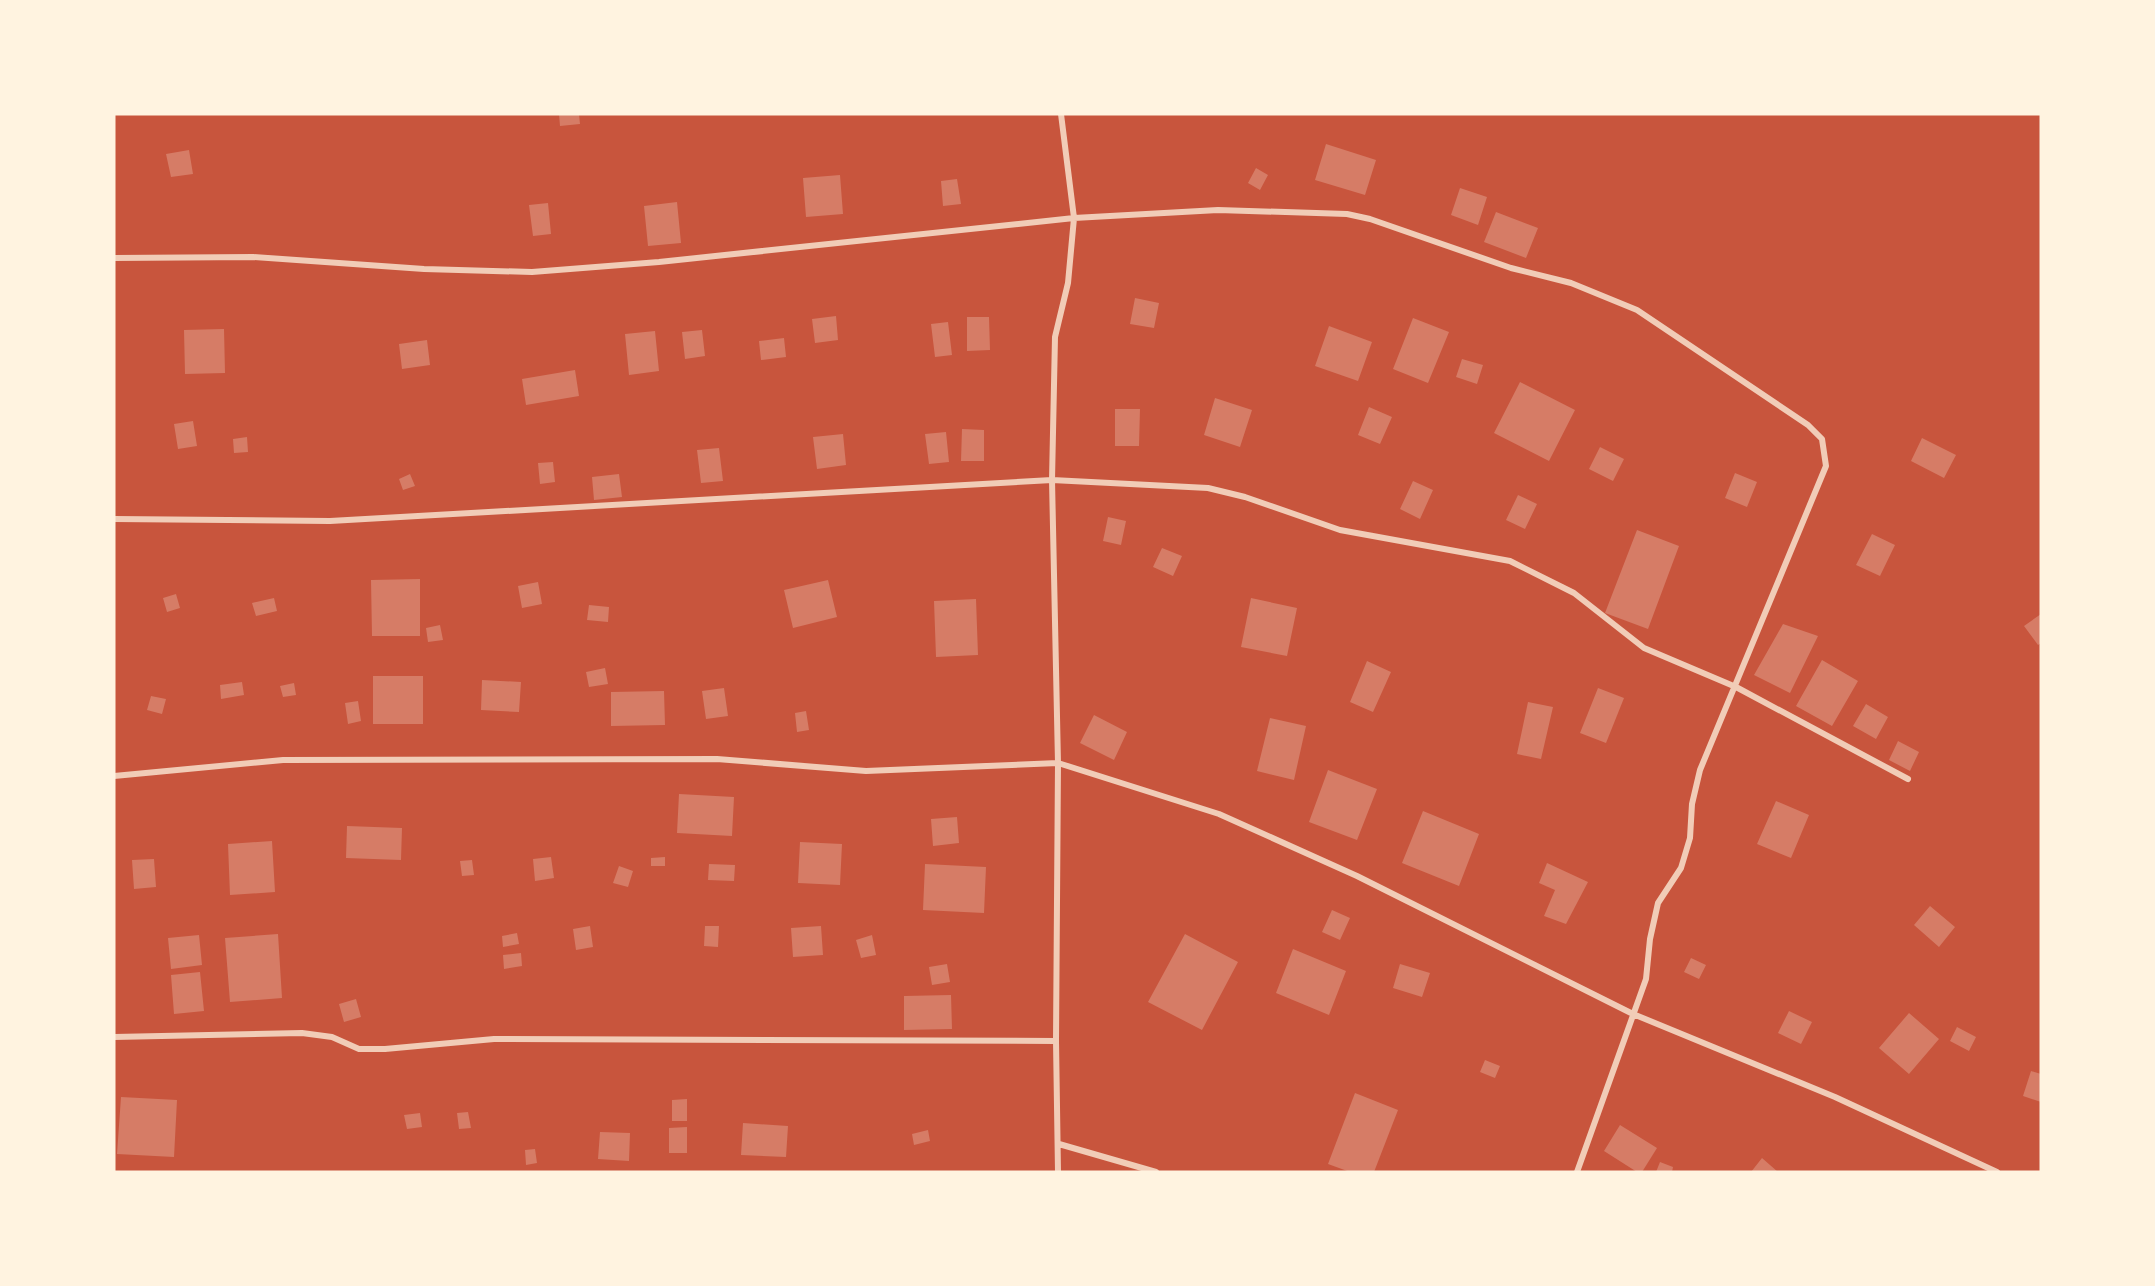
<svg xmlns="http://www.w3.org/2000/svg" width="2155" height="1286" viewBox="0 0 2155 1286" font-family="'DejaVu Sans',sans-serif">
  <style>
    .building { fill: #d67c66 }
    .lines { fill: none; stroke-linecap: round; stroke-linejoin: round }
    .minor { stroke: #f1ccb7; stroke-width: 6 }
  </style>
  <rect width="100%" height="100%" fill="#c8553d"/>
  <path class="building" d="M559,114H579L580,124L560,126Z
    M1326,144L1376,160L1365,195L1315,180Z
    M189,150L193,174L171,177L166,154Z
    M1256,168L1268,175L1260,190L1248,183Z
    M840,175L843,214L806,217L803,178Z
    M957,179L961,204L943,206L941,181Z
    M1460,188L1487,197L1478,225L1451,215Z
    M677,202L681,243L648,246L644,206Z
    M548,203L551,234L533,236L529,205Z
    M1496,212L1538,228L1526,258L1484,242Z
    M1135,298L1159,303L1154,328L1130,324Z
    M836,316L838,340L815,343L812,319Z
    M967,317H989L990,350L967,351Z
    M1413,318L1449,332L1428,383L1393,369Z
    M948,322L952,355L935,357L931,324Z
    M1329,326L1372,342L1358,381L1315,366Z
    M224,329L225,373L185,374L184,330Z
    M702,330L705,356L685,359L682,332Z
    M655,331L659,371L629,375L625,334Z
    M784,338L786,357L761,360L759,341Z
    M427,340L430,365L402,369L399,344Z
    M1462,359L1483,365L1477,384L1456,377Z
    M575,370L579,396L526,405L522,379Z
    M1520,382L1575,410L1549,461L1494,433Z
    M1215,398L1252,410L1240,447L1204,435Z
    M1369,407L1392,417L1380,444L1358,435Z
    M1115,409H1140L1139,446H1115Z
    M193,421L197,446L178,449L174,424Z
    M962,429L984,430V461H961Z
    M946,432L949,462L929,464L925,434Z
    M843,434L846,465L817,469L813,437Z
    M247,437L248,452L234,453L233,439Z
    M1922,438L1956,455L1944,478L1911,461Z
    M1600,447L1624,459L1613,481L1589,469Z
    M719,448L723,481L701,483L697,450Z
    M553,462L555,482L540,484L538,463Z
    M1735,473L1757,482L1747,507L1725,498Z
    M410,474L415,486L403,490L399,479Z
    M619,474L622,497L594,500L592,477Z
    M1413,481L1433,490L1420,519L1400,509Z
    M1518,495L1537,504L1525,529L1506,520Z
    M1108,517L1126,521L1121,545L1103,541Z
    M1637,530L1679,546L1648,629L1605,613Z
    M1872,534L1895,545L1880,576L1856,565Z
    M1162,548L1182,556L1173,576L1153,567Z
    M420,579V636H372L371,580Z
    M828,580L837,617L793,628L784,590Z
    M538,582L542,604L522,608L518,586Z
    M176,594L180,608L167,612L163,598Z
    M274,598L277,611L256,616L252,603Z
    M1251,598L1297,608L1287,656L1241,647Z
    M976,599L978,655L936,657L934,601Z
    M589,605L609,607L608,622L587,620Z
    M2041,614V643L2038,645L2024,626Z
    M1783,624L1818,636L1790,693L1754,675Z
    M440,625L443,640L428,642L426,628Z
    M1822,660L1858,681L1832,726L1796,706Z
    M1367,661L1391,672L1373,712L1350,702Z
    M605,668L608,684L589,687L586,672Z
    M373,676H423V724H373Z
    M482,680L521,682L519,712L481,710Z
    M242,682L244,695L221,699L220,685Z
    M294,683L296,695L283,697L280,686Z
    M724,688L728,716L706,719L702,691Z
    M1598,688L1624,698L1606,743L1580,733Z
    M664,691L665,725L611,726V692Z
    M151,696L166,699L162,714L147,710Z
    M358,701L361,721L348,724L345,703Z
    M1528,702L1553,707L1541,759L1517,754Z
    M1866,704L1888,717L1876,739L1853,726Z
    M806,711L809,730L797,732L795,713Z
    M1094,715L1127,732L1114,760L1080,743Z
    M1270,718L1306,726L1294,780L1257,771Z
    M1898,741L1919,752L1910,771L1889,760Z
    M1328,770L1377,789L1357,840L1309,822Z
    M679,794L734,797L732,836L677,833Z
    M1776,801L1809,815L1791,858L1757,844Z
    M1423,811L1479,834L1459,886L1402,863Z
    M957,817L959,843L933,846L931,819Z
    M347,826L402,828L401,860L346,858Z
    M272,841L275,892L230,895L228,844Z
    M800,842L842,844L840,885L798,883Z
    M551,857L554,878L535,881L533,859Z
    M665,857V866H651V858Z
    M154,859L156,887L134,889L132,860Z
    M472,860L474,875L462,876L460,861Z
    M1547,863L1588,882L1566,924L1544,916L1555,890L1539,883Z
    M709,864L735,865L734,881L708,880Z
    M925,864L986,867L984,913L923,910Z
    M619,866L633,871L628,887L613,883Z
    M1930,906L1955,927L1939,947L1914,925Z
    M1332,910L1350,918L1340,940L1322,932Z
    M590,926L593,947L576,950L573,929Z
    M705,926H719L718,947L704,946Z
    M821,926L823,955L793,957L791,928Z
    M517,933L519,944L503,947L502,936Z
    M278,934L282,998L230,1002L225,938Z
    M1185,934L1238,962L1202,1030L1148,1002Z
    M199,935L202,965L171,969L168,938Z
    M872,935L876,955L861,958L856,940Z
    M1293,949L1346,971L1329,1015L1276,993Z
    M521,953L522,966L504,969L503,955Z
    M1691,958L1706,965L1699,979L1684,972Z
    M947,964L950,982L932,985L929,967Z
    M1400,964L1430,973L1422,997L1393,988Z
    M200,972L204,1011L174,1014L171,975Z
    M951,995L952,1029L904,1030V996Z
    M356,999L361,1017L344,1022L339,1004Z
    M1789,1011L1812,1022L1801,1044L1778,1033Z
    M1909,1013L1939,1039L1909,1074L1879,1048Z
    M1957,1027L1976,1037L1969,1051L1950,1041Z
    M1485,1060L1500,1066L1495,1078L1480,1072Z
    M2031,1071L2041,1074V1102L2023,1096Z
    M1355,1093L1398,1110L1374,1172H1350L1328,1164Z
    M121,1097L177,1100L174,1157L117,1154Z
    M687,1099V1121H672V1100Z
    M468,1112L471,1128L459,1129L457,1113Z
    M420,1113L422,1127L407,1129L404,1115Z
    M743,1123L788,1126L786,1157L741,1155Z
    M1620,1125L1657,1148L1642,1172H1637L1604,1151Z
    M687,1127V1153H669V1128Z
    M928,1130L930,1141L914,1145L912,1134Z
    M600,1132L630,1133L629,1161L598,1159Z
    M535,1149L537,1163L526,1165L525,1150Z
    M1762,1158L1778,1172H1751Z
    M1660,1162L1673,1167L1672,1172H1656Z"/>
  <g class="lines">
    <path class="minor" d="M114,258L253,257L424,269L532,272L659,262L1074,218L1218,210L1347,214L1370,219L1511,268L1571,283L1637,310L1808,425L1822,439L1826,466L1700,770L1692,804L1690,838L1681,868L1658,903L1650,939L1646,979L1577,1172
      M114,519L330,521L1052,480L1208,488L1245,497L1340,530L1510,561L1574,593L1644,648L1736,687L1908,779
      M114,776L283,760L717,759L866,771L1058,763L1219,814L1357,876L1633,1014L1835,1097L1997,1172
      M114,1037L302,1033L332,1037L359,1049H385L494,1039L1056,1041
      M1059,1144L1156,1172
      M1058,1172L1056,1041L1058,763L1052,480L1055,337L1068,283L1074,218L1061,114"/>
  </g>
  <rect width="2155" height="1286" fill="none" stroke="#fff3e0" stroke-width="231"/>
</svg>
